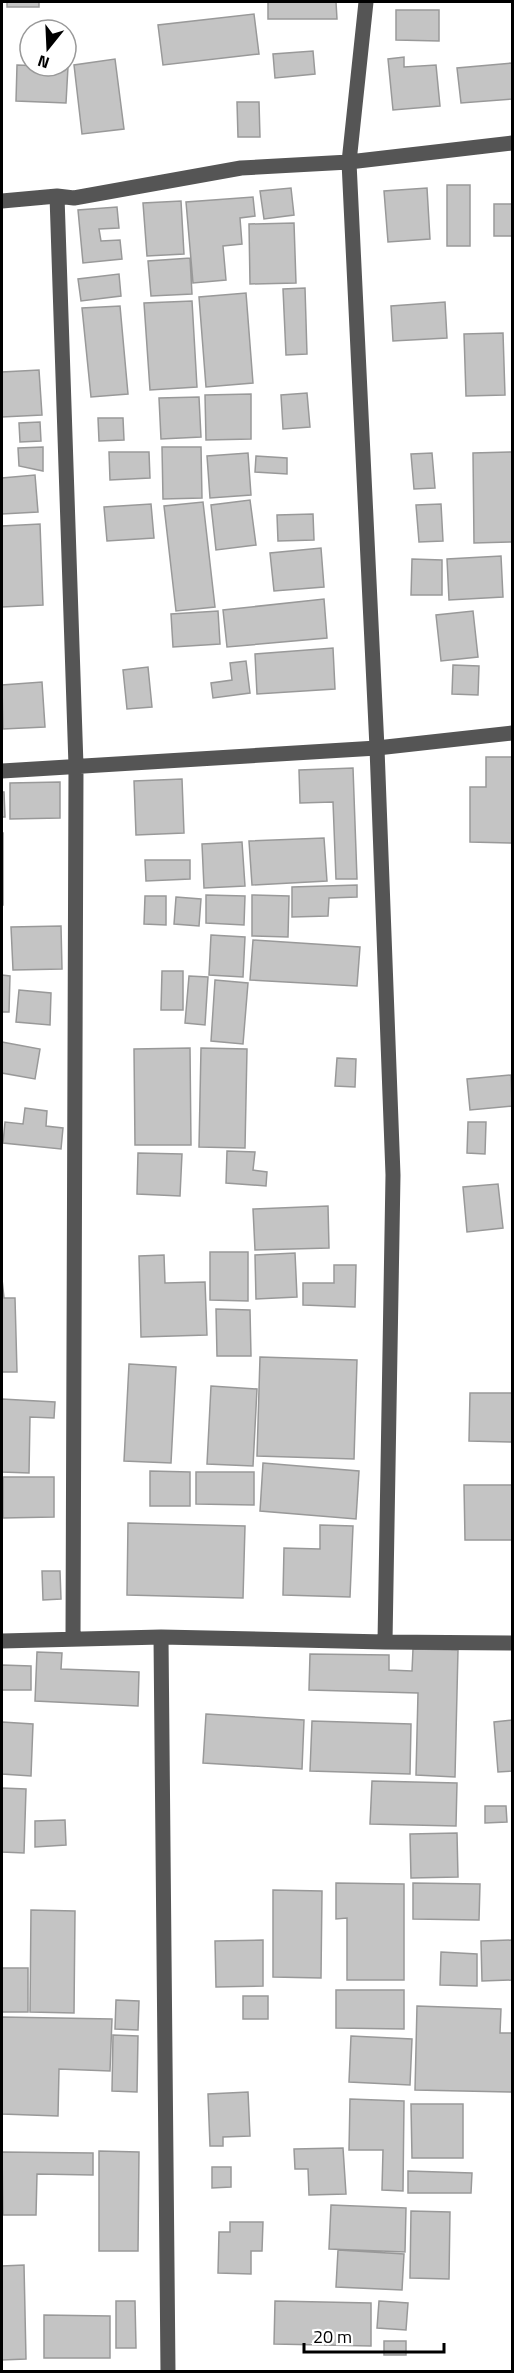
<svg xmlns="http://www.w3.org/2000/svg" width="514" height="2373" viewBox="0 0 514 2373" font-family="'Titillium Web',sans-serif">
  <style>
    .building { fill: #c4c4c4; stroke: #999; stroke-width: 1.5 }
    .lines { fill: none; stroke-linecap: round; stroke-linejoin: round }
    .minor { stroke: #555; stroke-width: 15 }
  </style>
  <rect width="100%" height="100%" fill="#fff"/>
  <path class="building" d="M7,2H39V7H7Z
    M268,2H336L337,19H268Z
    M396,10H439V41L396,40Z
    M254,14L259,54L163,65L158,25Z
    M313,51L315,74L275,78L273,54Z
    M404,57V67L436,65L440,106L393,110L388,59Z
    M115,59L124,129L82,134L74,65Z
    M512,63V99L461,103L457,68Z
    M17,65L68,67L66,103L16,101Z
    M237,102H259L260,137H238Z
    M447,185H470V246H447Z
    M291,188L294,215L264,219L260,191Z
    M427,188L430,239L388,242L384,191Z
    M253,197L255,216L240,218L242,244L223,246L226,280L193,283L186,202Z
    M181,201L184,254L147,256L143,203Z
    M494,204H512V236H494Z
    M117,207L119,228L99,229L101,241L120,240L122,259L83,263L78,210Z
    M294,223L296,283L250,284L249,224Z
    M190,258L192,294L151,296L148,261Z
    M119,274L121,296L81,301L78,279Z
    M305,288L307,354L286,355L283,289Z
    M246,293L253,383L206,387L199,297Z
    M192,301L197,387L150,390L144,303Z
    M445,302L447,338L393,341L391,306Z
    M120,306L128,394L91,397L82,308Z
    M503,333L505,395L466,396L464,334Z
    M39,370L42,415L2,417V372Z
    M307,393L310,427L283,429L281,395Z
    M251,394V439L206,440L205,395Z
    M199,397L201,437L161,439L159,398Z
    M98,418H123L124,440L99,441Z
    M40,422L41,441L20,442L19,423Z
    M43,447V471L19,466L18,448Z
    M162,447H201L202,498L163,499Z
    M109,452H149L150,478L110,480Z
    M512,452V542L474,543L473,453Z
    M248,453L251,495L210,498L207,456Z
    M432,453L435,488L414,489L411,454Z
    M256,456L287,458V474L255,472Z
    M35,475L38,512L2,514V478Z
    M250,500L256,545L216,550L211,505Z
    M203,502L215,607L176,611L164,506Z
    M151,504L154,538L107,541L104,507Z
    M441,504L443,541L419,542L416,505Z
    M313,514L314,540L278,541L277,515Z
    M40,524L43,605L2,607V526Z
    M321,548L324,587L274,591L270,553Z
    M501,556L503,597L449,600L447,559Z
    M412,559L442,560V595H411Z
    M324,599L327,638L227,647L223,610Z
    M218,611L220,644L173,647L171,614Z
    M473,611L478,657L441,661L436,615Z
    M333,648L335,689L257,694L255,654Z
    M246,661L250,693L213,698L211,683L232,680L230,663Z
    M453,665L479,666L478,695L452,694Z
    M148,667L152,707L127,709L123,670Z
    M42,682L45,727L3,729L2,685Z
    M486,757H512V843L470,842V787H486Z
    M353,768L357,879H336L333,802L300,803L299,770Z
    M182,779L184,833L136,835L134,781Z
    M60,782V818L10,819V783Z
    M2,792H4L5,817H2Z
    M2,833H3V905H2Z
    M324,838L327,881L252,885L249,841Z
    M242,842L245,886L204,888L202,844Z
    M145,860H190V879L146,881Z
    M357,885V897L329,898L328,916L292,917V887Z
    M206,895L245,896L244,925L206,923Z
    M252,895L289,896L288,937L252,936Z
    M145,896H166V925L144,924Z
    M176,897L201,899L199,926L174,924Z
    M61,926L62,969L13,970L11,927Z
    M211,935L245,937L243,977L209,975Z
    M253,940L360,947L357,986L250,980Z
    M162,971H183V1010H161Z
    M2,975L10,976L9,1012H2Z
    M189,976L208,977L205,1025L185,1023Z
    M215,980L248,983L243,1044L211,1041Z
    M19,990L51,993L50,1025L16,1022Z
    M2,1042L40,1049L35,1079L2,1073Z
    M190,1048L191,1145H135L134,1049Z
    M201,1048L247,1049L245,1148L199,1147Z
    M337,1058L356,1059L355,1087L335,1086Z
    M511,1075L512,1106L470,1110L467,1079Z
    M25,1108L47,1111L46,1126L63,1128L61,1149L3,1143L5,1122L23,1124Z
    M468,1122H486L485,1154L467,1153Z
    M227,1151L255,1152L253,1170L267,1172L266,1186L226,1183Z
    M138,1153L182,1154L180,1196L137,1194Z
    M498,1184L503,1228L467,1232L463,1187Z
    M328,1206L329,1248L255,1250L253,1209Z
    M210,1252H248V1301L210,1300Z
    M295,1253L297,1297L256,1299L255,1255Z
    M164,1255L165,1283L205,1282L207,1335L141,1337L139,1256Z
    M334,1265H356L355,1307L303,1305V1283H334Z
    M2,1279L4,1298H15L17,1372H2Z
    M216,1309L250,1310L251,1356H217Z
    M260,1357L357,1360L354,1459L257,1456Z
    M129,1364L176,1367L171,1463L124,1461Z
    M211,1386L257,1389L253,1466L207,1464Z
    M470,1393H512V1442L469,1441Z
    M2,1399L55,1402L54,1418L30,1417L29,1473L2,1472Z
    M263,1463L359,1471L356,1519L260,1511Z
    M150,1471L190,1472V1506H150Z
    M196,1472H254V1505L196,1504Z
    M3,1477H54V1517L3,1518Z
    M464,1485H512V1540H465Z
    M128,1523L245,1526L243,1598L127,1595Z
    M320,1525L353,1526L350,1597L283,1595L284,1548L320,1549Z
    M42,1571H60L61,1599L43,1600Z
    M413,1649L458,1650L455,1777L416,1775L418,1693L309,1690L310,1654L389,1655V1670L412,1671Z
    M37,1652L62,1653L61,1669L139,1672L138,1706L35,1701Z
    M2,1665L31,1666V1690H2Z
    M206,1714L304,1720L302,1769L203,1763Z
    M512,1720V1771L498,1772L494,1722Z
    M312,1721L411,1724L410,1774L310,1771Z
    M2,1722L33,1724L31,1776L2,1774Z
    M372,1781L457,1783L456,1826L370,1824Z
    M2,1788L26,1789L24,1853L2,1852Z
    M485,1806H506L507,1822L485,1823Z
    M65,1820L66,1845L35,1847V1821Z
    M457,1833L458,1877L411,1878L410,1834Z
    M336,1883L404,1884V1980H347V1918L336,1919Z
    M413,1883L480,1884L479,1920L413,1919Z
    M273,1890L322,1891L321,1978L273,1977Z
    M31,1910L75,1911L74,2013L30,2012Z
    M263,1940V1986L216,1987L215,1941Z
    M512,1940V1980L482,1981L481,1941Z
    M441,1952L477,1954V1986L440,1985Z
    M2,1968H28V2012H2Z
    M336,1990H404V2029L336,2028Z
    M243,1996H268V2019H243Z
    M116,2000L139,2001L138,2030L115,2029Z
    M417,2006L501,2009L500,2033H512V2092L415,2090Z
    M2,2017L112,2019L110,2071L59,2069L58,2116L2,2114Z
    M113,2035L138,2036L137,2092L112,2091Z
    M351,2036L412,2039L410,2085L349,2082Z
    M248,2092L250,2136L223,2137V2146H210L208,2094Z
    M350,2099L404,2101L403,2191L382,2190L383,2150H349Z
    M411,2104H463V2158H412Z
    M343,2148L346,2194L309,2195L308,2169H295L294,2149Z
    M99,2151L139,2152L138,2251H99Z
    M2,2152L93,2153V2175L37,2174L36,2215H3Z
    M212,2167H231V2187L212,2188Z
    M408,2171L472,2173L471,2193H408Z
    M331,2205L406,2208L405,2252L329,2249Z
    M411,2211L450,2212L449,2279L410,2278Z
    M230,2222H263L262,2251H251V2274L218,2273L219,2232H230Z
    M338,2250L404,2254L402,2290L336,2287Z
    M24,2265L26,2359L2,2360V2266Z
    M116,2301H135L136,2348H116Z
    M275,2301L371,2303V2346L274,2344Z
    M379,2301L408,2303L406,2330L377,2328Z
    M44,2315L110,2316V2358H44Z
    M384,2341H406V2355H384Z"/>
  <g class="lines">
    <path class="minor" d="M366,2L349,162L377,748L393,1175L385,1642
      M57,196L76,766L73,1639
      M2,201L57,196L74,198L241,168L349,162L512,143
      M2,771L377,748L512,733
      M161,1637L168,2372
      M2,1641L161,1637L385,1642L512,1643"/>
  </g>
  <rect width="514" height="2373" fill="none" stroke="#000000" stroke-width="6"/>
  <g transform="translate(48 48) rotate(198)"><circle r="28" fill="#ffffff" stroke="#999999" stroke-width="1.5"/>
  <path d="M0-4.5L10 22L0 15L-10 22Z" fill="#000000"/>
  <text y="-9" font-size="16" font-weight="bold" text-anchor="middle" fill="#000000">N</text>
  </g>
  <path d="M304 2343v9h140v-9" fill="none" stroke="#000000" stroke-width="3"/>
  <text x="313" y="2343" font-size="18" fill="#000000" stroke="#ffffff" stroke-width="4.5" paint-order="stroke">20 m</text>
</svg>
